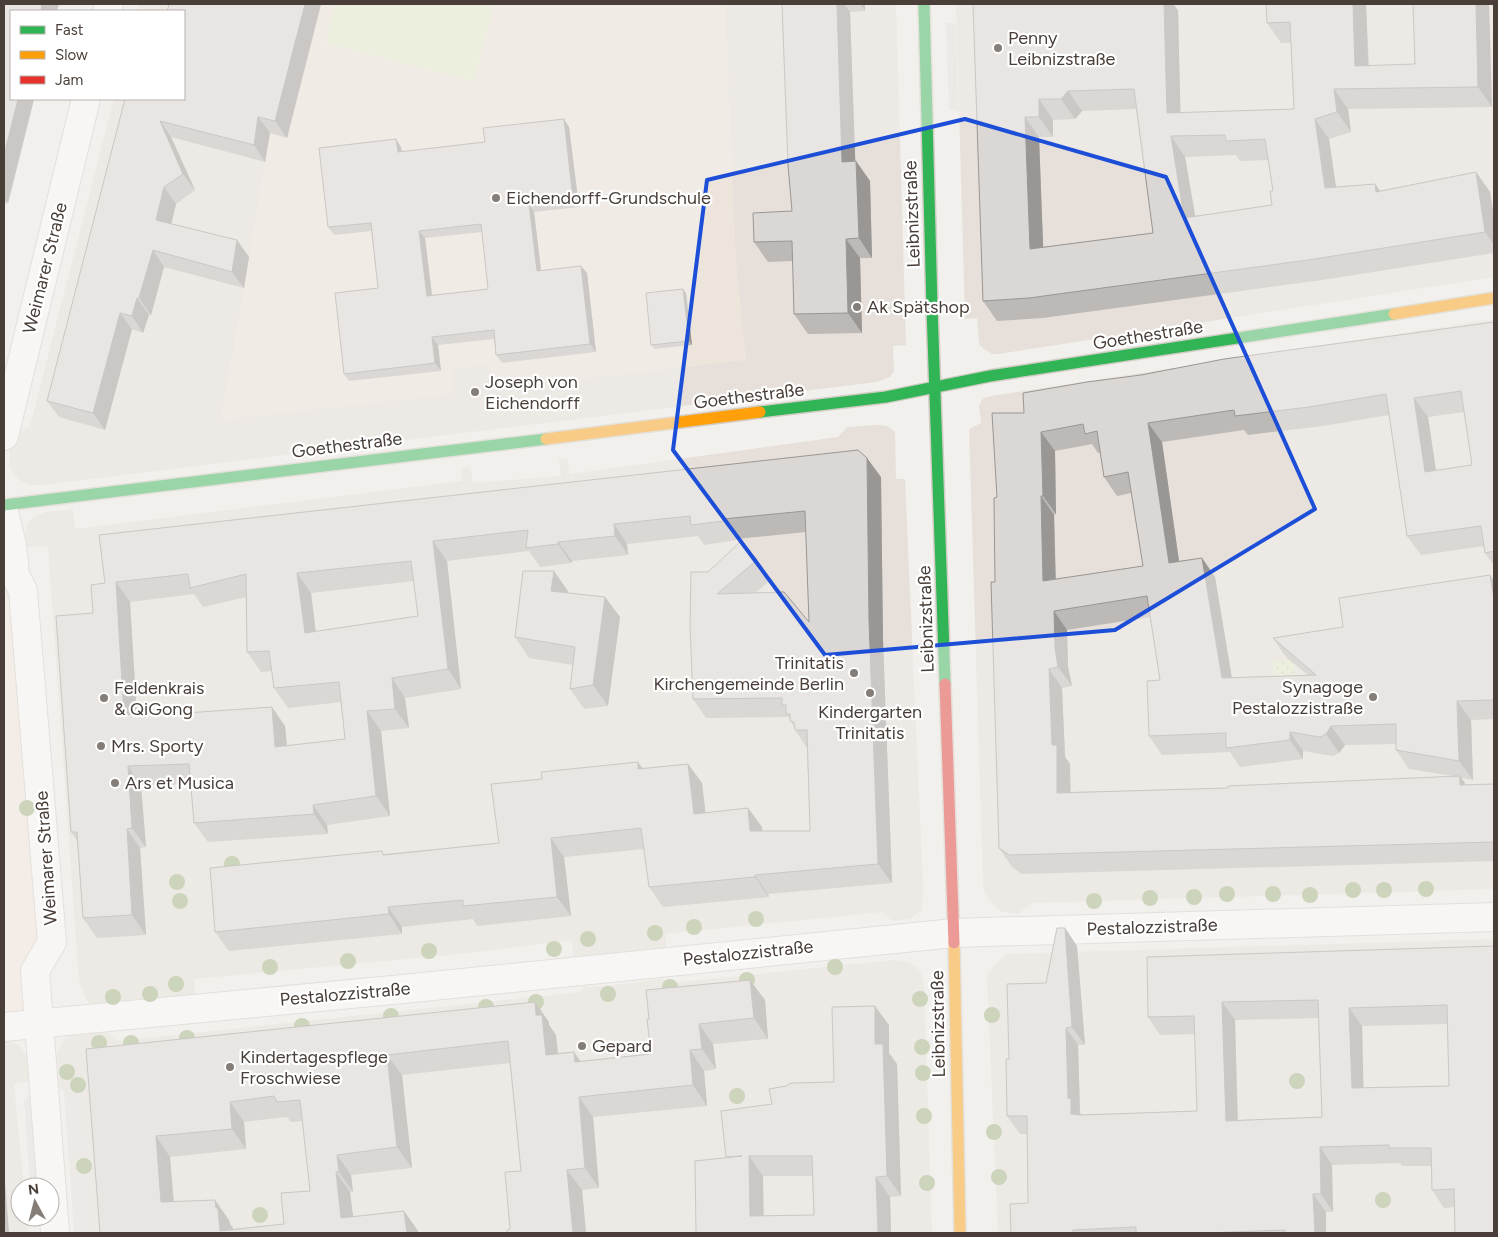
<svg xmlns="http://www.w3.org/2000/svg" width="1498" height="1237" viewBox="0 0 1498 1237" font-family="Figtree,sans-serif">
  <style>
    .residential { fill: #e7e0da }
    .commercial { fill: #f5e8e0 }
    .education { fill: #ede5dc }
    .grass { fill: url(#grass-dots) }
    .park { fill: #e6edcd }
    .parking { fill: #e4e1de }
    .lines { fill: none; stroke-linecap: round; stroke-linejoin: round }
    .street-casing { stroke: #cfccc9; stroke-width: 30 }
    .fast-casing { stroke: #d3cdc5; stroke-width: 14 }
    .slow-casing { stroke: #d3cdc5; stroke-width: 14 }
    .jam-casing { stroke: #d3cdc5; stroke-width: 14 }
    .street { stroke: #fdfdfc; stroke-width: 28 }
    .fast { stroke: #30b455; stroke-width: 11 }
    .slow { stroke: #ff9f0a; stroke-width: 11 }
    .jam { stroke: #e5322d; stroke-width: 11 }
    .tree { fill: #9fb281 }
    .wall { fill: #bcb9b6; fill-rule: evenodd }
    .shaded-wall { fill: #999694 }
    .building { fill: #dbd7d4; stroke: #999694; fill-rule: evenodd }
    .marked { fill: none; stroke: #1d4ed8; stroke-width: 4; stroke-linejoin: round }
    .poi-dot { fill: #857d77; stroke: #fff; stroke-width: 2 }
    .labels { text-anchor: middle; stroke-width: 4.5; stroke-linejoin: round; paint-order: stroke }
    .poi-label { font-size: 18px; fill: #4a3f38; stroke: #fff; text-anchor: start }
    .street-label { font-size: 18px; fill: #4a3f38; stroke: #fff }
  </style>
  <defs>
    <pattern id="grass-dots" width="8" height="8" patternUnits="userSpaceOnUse" patternTransform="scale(1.25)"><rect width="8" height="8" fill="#e6edcd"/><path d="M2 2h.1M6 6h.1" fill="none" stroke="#c7ccb1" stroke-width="1.8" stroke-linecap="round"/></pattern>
  </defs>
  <rect width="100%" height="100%" fill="#f2f0ed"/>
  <path class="residential" d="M139,4H896L906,345L893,346L894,371L890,377L877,382L43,485H31L21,481L14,474L9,465L11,437L30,426L114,99H184V11H137Z
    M956,4H1494V277L998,354H993L985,350L980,345L979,342L977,318L965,319Z
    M1494,319V889L1032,903L1018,914L1003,912L997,908L988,899L984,891L983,882L969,429L981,423L979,406L981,401L984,398L991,396Z
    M876,425L887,426L895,432L896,479H905L923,886L922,910L910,919L892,921L882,912L666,934V952L585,962L573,957L572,940L470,953L194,979L195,997L93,1010L84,995L79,980L48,546L27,547L26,532L28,522L35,516L46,512L73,509L75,529L462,481L461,468L470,467L473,483L561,476L559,459H567L570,474L838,437L847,427Z
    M1494,939V1233H998L987,975L995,964L1007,954Z
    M895,960L908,962L915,966L920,971L924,983L932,1233H95L90,1172L74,1173L70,1170L69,1161L72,1159L89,1157L84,1089L64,1091L61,1090L59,1086L57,1054L62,1042L73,1032L102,1027L118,1041L581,992L583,987L604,986L662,979L667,980L669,983Z
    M4,1041L18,1044L27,1056L30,1081L14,1084L24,1187H20V1217H27L29,1233H4Z"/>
  <path class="commercial" d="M4,531L45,1034L4,1039Z"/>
  <path class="education" d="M166,4H725L736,262L746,360L494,389L491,364L451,369L453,394L221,420L270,134L141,99H184V11H164Z"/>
  <path class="grass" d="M1273,660H1294L1295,757L1277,758Z"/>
  <path class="park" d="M336,4H494L474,81L325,43Z"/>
  <path class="parking" d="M946,23H956L958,110H949Z
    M84,1089L89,1158L72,1159L69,1161L64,1091Z
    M34,1091L41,1187H30L24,1101Z
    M70,1170L74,1173L90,1171L95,1233H74Z"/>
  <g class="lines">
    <g class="street-casing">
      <path id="street" d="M107,11L109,4
        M4,436L86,99
        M4,512L12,545L15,575L23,591L52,942L35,971L55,1233
        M4,1027L403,989L954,933L1494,917"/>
    </g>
    <g class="fast-casing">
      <path id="fast" d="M924,4L932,308L945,684
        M760,412L886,397L990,376L1394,314
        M4,505L546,439"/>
    </g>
    <g class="slow-casing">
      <path id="slow" d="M1394,314L1494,298
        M546,439L760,412
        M954,943L960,1233"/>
    </g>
    <g class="jam-casing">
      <path id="jam" d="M945,684L954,943"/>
    </g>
    <use href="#street" class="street"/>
    <use href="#fast" class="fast"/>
    <use href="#slow" class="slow"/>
    <use href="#jam" class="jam"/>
  </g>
  <g class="tree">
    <circle cx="27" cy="808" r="8"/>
    <circle cx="232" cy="864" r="8"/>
    <circle cx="177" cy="882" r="8"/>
    <circle cx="1426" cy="889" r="8"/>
    <circle cx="1353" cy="890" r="8"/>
    <circle cx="1384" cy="890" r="8"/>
    <circle cx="1227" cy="894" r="8"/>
    <circle cx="1273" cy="894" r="8"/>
    <circle cx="1310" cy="895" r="8"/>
    <circle cx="1194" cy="897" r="8"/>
    <circle cx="1150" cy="898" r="8"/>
    <circle cx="180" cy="901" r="8"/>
    <circle cx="1094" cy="901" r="8"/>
    <circle cx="756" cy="919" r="8"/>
    <circle cx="694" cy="927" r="8"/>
    <circle cx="655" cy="933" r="8"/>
    <circle cx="588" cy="939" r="8"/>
    <circle cx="554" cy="949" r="8"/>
    <circle cx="429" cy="951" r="8"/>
    <circle cx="348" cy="961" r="8"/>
    <circle cx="270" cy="967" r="8"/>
    <circle cx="835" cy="967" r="8"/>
    <circle cx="747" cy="980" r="8"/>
    <circle cx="176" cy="984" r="8"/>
    <circle cx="670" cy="987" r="8"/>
    <circle cx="150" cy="994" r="8"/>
    <circle cx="608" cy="994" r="8"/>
    <circle cx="113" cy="997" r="8"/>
    <circle cx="920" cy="999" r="8"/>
    <circle cx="536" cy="1002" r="8"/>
    <circle cx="486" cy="1007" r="8"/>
    <circle cx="992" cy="1015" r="8"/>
    <circle cx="391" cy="1016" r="8"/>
    <circle cx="302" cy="1026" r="8"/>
    <circle cx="187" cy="1038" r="8"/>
    <circle cx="99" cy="1043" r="8"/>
    <circle cx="131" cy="1043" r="8"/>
    <circle cx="922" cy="1047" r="8"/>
    <circle cx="67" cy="1072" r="8"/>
    <circle cx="923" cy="1073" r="8"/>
    <circle cx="1297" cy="1081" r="8"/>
    <circle cx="78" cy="1085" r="8"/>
    <circle cx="737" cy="1096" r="8"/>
    <circle cx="924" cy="1116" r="8"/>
    <circle cx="994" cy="1132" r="8"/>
    <circle cx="84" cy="1166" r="8"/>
    <circle cx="999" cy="1177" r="8"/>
    <circle cx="927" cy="1183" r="8"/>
    <circle cx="1383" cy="1200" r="8"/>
    <circle cx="260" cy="1215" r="8"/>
  </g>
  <path class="wall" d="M4,4H59L57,11H11V99H34L8,203L4,204Z
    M321,4L287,138L270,133L265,162L171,137L195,190L176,204L171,224L249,257L244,288L164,267L151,315H149L143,333L132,329L105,430L59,417L47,401L125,99H184Z
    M598,4H622L598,5Z
    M782,4H865V11L850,12L855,161H856L870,181L872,258H860L862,333L808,334L794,314L793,261L768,262L754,242L792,211Z
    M973,4L1178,10L1180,113L1294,109L1291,43H1281L1267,23L1266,4H1366L1369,66L1415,64L1413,4H1489L1492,107L1348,109L1351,132L1329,139L1336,187L1375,184L1380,191L1476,172L1490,192L1494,218V253L1322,280L1043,318L997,321L983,301ZM1136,109L1153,233L1043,247L1039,137H1053V120L1075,119L1082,111ZM1236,155L1240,161L1268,160L1273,191L1272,205L1195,216L1185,157Z
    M569,127L579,207L534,212L541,270L587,273L596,352L502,363L496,355L494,339L438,345L441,371L349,381L344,374L378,288L371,231L334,235L328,227L401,147L402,152L485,142ZM482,232L488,289L432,295L425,238Z
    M686,293L692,345L654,349L651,345Z
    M1494,322V566L1485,553L1484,546L1421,555L1407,536L1389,415L1323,426L1248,435L1244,430L1162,442L1179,561L1202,558L1215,577L1232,678L1308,675L1286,657L1273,638L1343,627L1494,581V719L1471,720L1473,780L1461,778L1466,785L1494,784V861L1022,874L1012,867L999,848L995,582L997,497L1024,413L1141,375ZM1464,412L1472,465L1436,471L1428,417ZM1092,444L1098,453H1100L1104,477L1117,496L1131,493L1143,566L1056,579L1054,515L1056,514L1055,451ZM1150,617L1160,680L1149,736L1162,755L1230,752L1240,767L1303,759V751L1333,756L1339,753L1345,745L1396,744V750L1409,769L1452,776L1228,788L1070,792V764L1065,757L1062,688L1072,686L1068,667L1067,630Z
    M881,477L883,640L892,883L768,894L769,897L663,907L649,887L644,849L564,857L571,916L477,926L473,919L402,927V934L229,951L215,932L384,854L499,843L542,779L638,762L642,768L688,764L702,783L705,813L748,808L762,827V831H810L807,748L795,730V728L788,717L706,718L693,699L708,572L757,560L771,580L755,593L809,622L806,532L736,539L737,540L704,545L698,536L627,544L628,555L572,561L571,563L540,567L529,551L447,561L461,689L405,698L409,728L381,731L390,816L327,825L328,834L208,842L194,823L191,784L141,786L146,847L140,848L146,935L97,938L83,918L77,841L71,832L93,613L91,585ZM414,581L418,616L316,632L311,593ZM194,594L203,607L246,597L247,652L261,672L272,671L274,688L288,708L341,702L345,739L287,746L285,726L137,714L130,602Z
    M568,591V593L605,597L620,617L608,706L584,709L570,689L573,665L529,658L515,637Z
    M1065,928L1077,946L1085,1045H1078L1080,1113L1082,1115L1197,1111L1195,1034L1160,1035L1148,1017L1494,946L1454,1207L1444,1208L1432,1190L1431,1166H1402L1400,1163L1332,1165L1333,1212H1326V1233H1011L1028,1203L1027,1134H1020L1007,1116L1009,1059L1046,983ZM1318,1018L1322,1117L1238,1120L1235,1020ZM1447,1024L1449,1086L1363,1088L1362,1026Z
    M750,980L765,1000L768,1039L713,1044L716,1069L704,1071L707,1106L593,1117L599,1188L582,1190L586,1233H507L510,1229L521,1171L510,1063L402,1075L412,1168L351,1175L353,1192H350L353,1217L404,1211L418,1231L419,1233H100L86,1049L549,1022V1025L556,1035L558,1053L574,1052L580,1061L651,1054L649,1019ZM287,1117L291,1122L303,1121L310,1191L284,1224L233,1229L230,1224L229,1220L174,1201L170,1157L246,1149L244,1122Z
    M889,1025V1053L897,1064L901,1196L890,1197L891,1233H696L727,1158L726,1157L772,1104L834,1082ZM763,1176H812L814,1215L763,1216Z"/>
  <path class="shaded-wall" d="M42,4H59L57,11H41Z
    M305,4H321L287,138L275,121Z
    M837,4H844L850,12L856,181L842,162Z
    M860,4H865V11Z
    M1164,4H1173L1178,10L1181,133L1167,113Z
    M1353,4H1366L1369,86L1355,66Z
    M1476,4H1489L1492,107L1478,87Z
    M1334,89L1348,109L1351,132L1337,112Z
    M1068,91L1082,111L1075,119L1061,99Z
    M18,99H34L8,203L4,198V155Z
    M1039,99L1053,120V137L1039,117Z
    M258,117L270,133L265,162L254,145Z
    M1025,117L1039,137L1044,269L1030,249Z
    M564,119L569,127L579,207L573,199Z
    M1315,119L1329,139L1339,208L1325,188Z
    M160,121L171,137L195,190L183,174Z
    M1171,136L1185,157L1199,238L1184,218Z
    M396,139L401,147L403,160L398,152Z
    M856,161L870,181L872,258L859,238Z
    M1476,172L1490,192L1494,218V245L1485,232Z
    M1375,184L1389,204L1376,192Z
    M164,187L176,204L168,237L156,220Z
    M529,204L534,212L542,279L537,271Z
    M419,231L425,238L433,304L427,296Z
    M846,239L860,258L862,333L848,313Z
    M237,240L249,257L244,288L232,272Z
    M153,250L164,267L151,315L139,298Z
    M581,266L587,273L596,352L590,344Z
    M683,289L686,293L692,345L689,341Z
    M137,298L149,315L143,333L132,316Z
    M120,313L132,329L105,430L93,413Z
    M432,337L438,345L441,371L435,363Z
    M1414,398L1428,417L1439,491L1425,472Z
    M1148,423L1162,442L1182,582L1169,563Z
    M1041,432L1055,451L1056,514L1043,496Z
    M867,458L881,477L883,640L892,883L878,864L869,621Z
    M1041,496L1054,515L1056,600L1043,581Z
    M614,524L627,544L628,555L615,536Z
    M433,541L447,561L461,689L448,669Z
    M558,542L572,561L571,563L558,544Z
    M1202,558L1215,577L1235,697L1222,678Z
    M554,571L568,591L565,611L551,591Z
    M297,573L311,593L318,653L305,633Z
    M1490,575L1494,581V599Z
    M116,582L130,602L138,735L124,715Z
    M605,597L620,617L608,706L593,685Z
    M1054,611L1067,630L1068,667L1072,686L1058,667L1055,648Z
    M1049,669L1062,688L1065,757L1070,764L1071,812L1057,793L1052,745Z
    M392,678L405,698L409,728L395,709Z
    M1457,701L1471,720L1473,780L1459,761Z
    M272,707L285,726L289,767L275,747Z
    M367,711L381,731L390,816L376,796Z
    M1331,726L1345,745L1339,753L1326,734Z
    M1290,732L1303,751V759L1290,740Z
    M638,762L651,782L638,769Z
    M688,764L702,783L708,833L694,814Z
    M128,766L141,786L146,847L132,828Z
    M1460,776L1473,795L1460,785Z
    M313,805L327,825L328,834L314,814Z
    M748,808L762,827L764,851L750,831Z
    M127,829L140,848L146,935L132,915Z
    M551,838L564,857L571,916L557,897Z
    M755,875L768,894L769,897L755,877Z
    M388,907L402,927V934L389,914Z
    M1065,928L1077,946L1085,1045L1072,1027Z
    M750,980L765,1000L768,1039L754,1018Z
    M535,1002L549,1022V1025L556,1035L560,1075L546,1055L536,1015Z
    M1222,1002L1235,1020L1238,1139L1226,1121Z
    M875,1006L889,1025V1053L897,1064L901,1196L887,1176L875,1044Z
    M1349,1008L1362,1026L1364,1106L1352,1088Z
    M699,1024L713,1044L716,1069L702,1049Z
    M1066,1028L1078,1045L1080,1113L1083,1117L1071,1114L1068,1098Z
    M690,1050L704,1071L707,1106L693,1085Z
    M574,1052L588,1072L575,1062Z
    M387,1055L402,1075L412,1168L397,1147Z
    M579,1097L593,1117L599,1188L585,1168Z
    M230,1102L244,1122L246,1149L232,1129Z
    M156,1136L170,1157L175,1222L161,1202Z
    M1320,1147L1332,1165L1333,1212L1321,1194Z
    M337,1155L351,1175L353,1192L339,1172Z
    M749,1156L763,1176L764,1233L750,1216Z
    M4,1168L9,1233H4Z
    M567,1170L582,1190L586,1233H573Z
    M336,1172L350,1192L355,1233L341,1218Z
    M876,1177L890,1197L891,1233H878Z
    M1313,1194L1326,1212V1233H1315Z
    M215,1200L229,1220L230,1224L233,1228V1233L220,1231Z
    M404,1211L418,1231L419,1233H407Z"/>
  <path class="building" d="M4,4H42L41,11H11V99H18L4,155Z
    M169,4H305L275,121L258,117L254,145L160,121L183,174L164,187L156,220L237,240L232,272L153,250L139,298H137L132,316L120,313L93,413L47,401L125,99H184V11H167Z
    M782,4H837L842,162L856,161L859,238L846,239L848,313L794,314L792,241L754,242L753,213L792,211L788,165Z
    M973,4H1164L1167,113L1294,109L1290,22L1267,23L1266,4H1353L1355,66L1415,64L1413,4H1476L1478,87L1334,89L1337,112L1315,119L1325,188L1375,184L1376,192L1476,172L1485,232L1308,260L1029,298L983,301ZM1134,89L1153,233L1030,249L1025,117H1039V99H1061L1068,91ZM1225,135L1226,141L1265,139L1273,191H1270L1272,205L1184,218L1171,136Z
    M564,119L573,199L529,204L537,271L581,266L590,344L496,355L494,330L432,337L435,363L344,374L335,293L378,288L371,223L328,227L319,148L396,139L398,152L485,142L483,128ZM481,224L488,289L427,296L419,231Z
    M683,289L689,341L651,345L646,293Z
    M1494,322V551L1485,553L1481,526L1407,536L1386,394L1309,407L1235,416L1234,410L1148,423L1169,563L1202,558L1222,678L1316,675L1273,638L1343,627L1339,598L1490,575L1494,599V700L1457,701L1459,761L1396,750V724L1331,726L1326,734L1320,737L1290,732V740L1226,748V733L1149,736L1147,681L1160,680L1147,596L1054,611L1055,648L1058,667L1049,669L1052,745H1057V793L1228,788V786L1460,776V785L1494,784V842L1009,855L999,848L991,582H995L994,498L997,497L992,413H1024L1023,393L1087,382L1141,375L1224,359ZM1461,391L1472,465L1425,472L1414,398ZM1083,424L1085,434L1097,431L1104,477L1128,472L1143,566L1043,581L1041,496H1043L1041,432Z
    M858,450L867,458L869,621L878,864L755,875V877L649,887L641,828L551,838L557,897L463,906V900L388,907L389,914L215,932L210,868L382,851L383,855L499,843L491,784L542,779L541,772L638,762V769L688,764L694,814L748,808L750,831H810L807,730H795L794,722L790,721V714H786V705H782V698L693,699L690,626L691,572H708L741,541L757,560L717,594L784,592L809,622L805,511L723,519L724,521L691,525L690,516L614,524L615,536L558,542V544L526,548L528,530L433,541L448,669L392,678L395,709L367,711L376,796L313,805L314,814L194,823L189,764L128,766L132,828L127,829L132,915L83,918L77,832H71L56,616L93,613L91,585L105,583L99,535ZM411,561L418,616L305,633L297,573ZM188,574L190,588L246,574L247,652L269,651L274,688L339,682L345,739L275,747L272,707L186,713L172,712L124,715L116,582Z
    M523,571H554L551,591L605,597L593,685L570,689L575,647L515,637Z
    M1057,928H1065L1072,1027L1066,1028L1068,1098L1071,1099V1114L1081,1115L1197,1111L1194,1016L1148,1017L1147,957L1494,946V1233H1455L1454,1189L1432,1190L1431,1148H1389V1145L1320,1147L1321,1194H1313L1315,1233H1285V1230L1205,1233H1136V1227L1073,1230V1233H1011L1010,1204L1028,1203L1027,1116H1007L1006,1059H1009L1007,984L1046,983ZM1318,1000L1322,1117L1226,1121L1222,1002ZM1447,1005L1449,1086L1352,1088L1349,1008Z
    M750,980L754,1018L699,1024L702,1049L690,1050L693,1085L579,1097L585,1168L567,1170L573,1233H507V1230L510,1229L505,1172L521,1171L508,1041L387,1055L397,1147L337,1155L339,1172H336L341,1218L404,1211L407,1233H100L86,1049L535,1002L536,1015H542L546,1055L574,1052L575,1062L651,1054L647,1019H649L646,990ZM274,1096L277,1102L300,1100L310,1191L281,1193L284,1224L220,1231L218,1208H216L215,1200L161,1202L156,1136L232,1129L230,1102Z
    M875,1006V1044H883L887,1176L876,1177L878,1233H696L695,1161L742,1156L726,1157L721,1111L772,1104L769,1089L786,1086L791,1083L834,1082L832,1007ZM749,1156H812L814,1215L750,1216Z"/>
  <path d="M0 0H1498V1237H0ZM965,119L1166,177L1315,509L1115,630L825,655L673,450L707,180Z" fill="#f2f0ed" fill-opacity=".55" fill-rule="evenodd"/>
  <path class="marked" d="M965,119L1166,177L1315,509L1115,630L825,655L673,450L707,180Z"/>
  <g class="poi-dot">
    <circle cx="998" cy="48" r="5"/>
    <circle cx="496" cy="198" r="5"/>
    <circle cx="857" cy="307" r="5"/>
    <circle cx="475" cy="392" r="5"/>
    <circle cx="854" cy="673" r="5"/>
    <circle cx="870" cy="693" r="5"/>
    <circle cx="1373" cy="697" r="5"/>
    <circle cx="104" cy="698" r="5"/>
    <circle cx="101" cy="746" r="5"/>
    <circle cx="115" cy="783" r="5"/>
    <circle cx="582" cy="1046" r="5"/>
    <circle cx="230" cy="1067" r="5"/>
  </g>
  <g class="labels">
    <g class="poi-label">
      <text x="1008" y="44">Penny<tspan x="1008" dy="21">Leibnizstraße</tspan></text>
      <text x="506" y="204">Eichendorff-Grundschule</text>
      <text x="867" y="313">Ak Spätshop</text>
      <text x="485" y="388">Joseph von<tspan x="485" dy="21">Eichendorff</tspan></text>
      <text x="844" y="669" text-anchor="end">Trinitatis<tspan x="844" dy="21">Kirchengemeinde Berlin</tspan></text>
      <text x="1363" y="693" text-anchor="end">Synagoge<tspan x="1363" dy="21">Pestalozzistraße</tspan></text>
      <text x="114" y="694">Feldenkrais<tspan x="114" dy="21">&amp; QiGong</tspan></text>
      <text x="870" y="718" text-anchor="middle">Kindergarten<tspan x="870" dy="21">Trinitatis</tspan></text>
      <text x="111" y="752">Mrs. Sporty</text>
      <text x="125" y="789">Ars et Musica</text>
      <text x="592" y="1052">Gepard</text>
      <text x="240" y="1063">Kindertagespflege<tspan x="240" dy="21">Froschwiese</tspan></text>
    </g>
    <g class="street-label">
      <text transform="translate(912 214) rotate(-92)" y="6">Leibnizstraße</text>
      <text transform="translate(45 268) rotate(-76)" y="6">Weimarer Straße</text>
      <text transform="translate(1148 335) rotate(-9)" y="6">Goethestraße</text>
      <text transform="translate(749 396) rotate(-7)" y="6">Goethestraße</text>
      <text transform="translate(347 445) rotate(-7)" y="6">Goethestraße</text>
      <text transform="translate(926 619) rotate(-92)" y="6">Leibnizstraße</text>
      <text transform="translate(46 858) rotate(-94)" y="6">Weimarer Straße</text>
      <text transform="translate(1152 927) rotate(-2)" y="6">Pestalozzistraße</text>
      <text transform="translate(748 953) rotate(-6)" y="6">Pestalozzistraße</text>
      <text transform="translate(345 994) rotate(-5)" y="6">Pestalozzistraße</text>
      <text transform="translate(938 1024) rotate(-91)" y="6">Leibnizstraße</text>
    </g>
  </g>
  <rect width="1498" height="1237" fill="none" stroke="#4a3f38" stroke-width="10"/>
  <rect x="10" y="10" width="175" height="90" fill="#ffffff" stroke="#b7b2af"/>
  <rect x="20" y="26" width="25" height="8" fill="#30b455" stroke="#b7b2af"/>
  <text x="55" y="35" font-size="15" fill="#4a3f38">Fast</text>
  <rect x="20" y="51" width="25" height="8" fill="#ff9f0a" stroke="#b7b2af"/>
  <text x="55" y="60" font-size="15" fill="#4a3f38">Slow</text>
  <rect x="20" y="76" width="25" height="8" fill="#e5322d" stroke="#b7b2af"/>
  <text x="55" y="85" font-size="15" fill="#4a3f38">Jam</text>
  <g transform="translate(35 1202) rotate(353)"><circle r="24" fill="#ffffff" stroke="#b7b2af"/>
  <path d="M0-4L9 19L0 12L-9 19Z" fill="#857d77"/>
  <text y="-8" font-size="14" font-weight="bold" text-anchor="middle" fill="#4a3f38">N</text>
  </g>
</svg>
